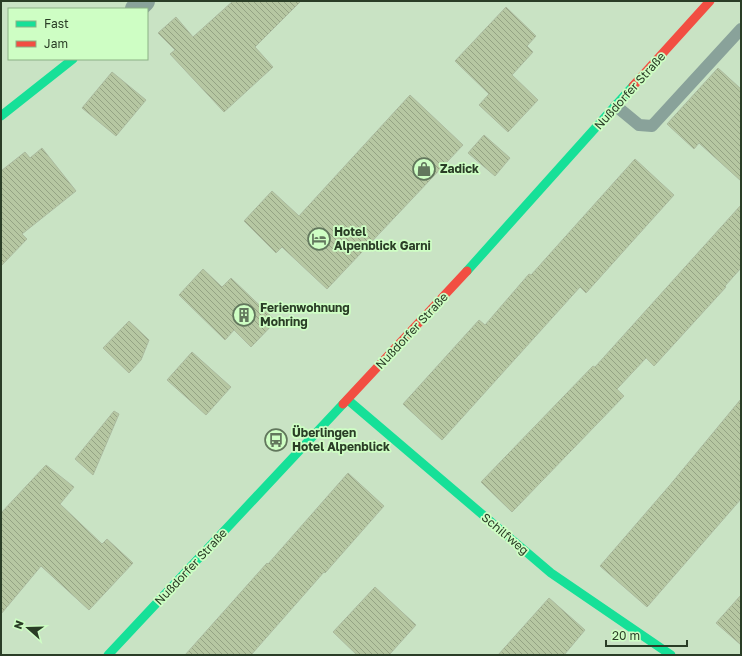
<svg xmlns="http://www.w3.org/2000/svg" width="742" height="656" viewBox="0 0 742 656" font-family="'Golos Text',sans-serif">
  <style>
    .building { fill: url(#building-back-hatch); stroke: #abba9f }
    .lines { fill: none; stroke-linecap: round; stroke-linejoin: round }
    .lane { stroke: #89a29a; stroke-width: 12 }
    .street { stroke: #89a29a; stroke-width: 22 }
    .fast { stroke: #16e098; stroke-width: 9 }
    .jam { stroke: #f24e42; stroke-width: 9 }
    .labels { text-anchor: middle; stroke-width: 3.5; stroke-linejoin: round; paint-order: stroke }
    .street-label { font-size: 12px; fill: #2a3d26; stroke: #cefec4 }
    .poi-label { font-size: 12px; font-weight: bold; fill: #2a3d26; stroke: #cefec4; text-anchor: start }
  </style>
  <defs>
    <pattern id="building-back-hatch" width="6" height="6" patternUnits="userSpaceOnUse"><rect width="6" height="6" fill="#b6c7a2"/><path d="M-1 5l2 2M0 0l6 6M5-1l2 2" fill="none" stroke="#94a384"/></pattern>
  </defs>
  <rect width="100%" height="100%" fill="#c9e3c4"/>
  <path class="building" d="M233,1H301L255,47L273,67L224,112L170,54L175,50L158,33L176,17L193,37Z
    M506,7L536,36L527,46L533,52L512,75L538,100L508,132L479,105L489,94L455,61Z
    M718,68L741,89V181L699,143L694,149L667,124Z
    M112,72L146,100L116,136L82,108Z
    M410,95L463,145L327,289L282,247L276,253L244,221L272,191L299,216Z
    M484,135L510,158L495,176L468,153Z
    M42,148L76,191L22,234L27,239L1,266V171L25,152L30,158Z
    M635,159L674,195L586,293L580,287L442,440L403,404L479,320L485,325L529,274L531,275Z
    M741,205V268L725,286L726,287L654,366L646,358L617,389L624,396L512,512L481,482L593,366L595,367Z
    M203,269L222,287L231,278L276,321L251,347L234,330L225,340L179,295Z
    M129,321L149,340L141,360L129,373L103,348Z
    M192,352L231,387L206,415L167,380Z
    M741,399V499L647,607L600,566L670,485Z
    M114,411L119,414L93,475L75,459Z
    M46,465L74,487L60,504L102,544L107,539L133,563L89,610L41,566L1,614V513Z
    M348,473L384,506L325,573L324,572L251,655H185L267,563L268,564Z
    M375,587L416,625L389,655H357L333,632Z
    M741,595V645L716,623Z
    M549,598L585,630L564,655H498Z"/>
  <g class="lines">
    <path class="lane" d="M616,106L639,125L652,126L741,29"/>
    <path class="street" d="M136,9L144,1"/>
    <path class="fast" d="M1,116L73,59
      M467,271L633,86
      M348,400L551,573L671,655
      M108,655L343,404"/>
    <path class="jam" d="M633,86L710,1
      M343,404L467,271"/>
  </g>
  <defs>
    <g id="shop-ring" transform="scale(1.15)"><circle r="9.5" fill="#cefec4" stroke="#62775d" stroke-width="1.5"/><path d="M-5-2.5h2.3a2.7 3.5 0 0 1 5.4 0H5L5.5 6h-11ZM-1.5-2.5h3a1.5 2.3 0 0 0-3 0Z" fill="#62775d"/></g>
    <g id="hotel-ring" transform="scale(1.15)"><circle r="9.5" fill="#cefec4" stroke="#62775d" stroke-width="1.5"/><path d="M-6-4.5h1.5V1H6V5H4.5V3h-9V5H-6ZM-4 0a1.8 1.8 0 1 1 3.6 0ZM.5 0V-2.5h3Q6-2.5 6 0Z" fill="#62775d"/></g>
    <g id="building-ring" transform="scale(1.15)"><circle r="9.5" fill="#cefec4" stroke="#62775d" stroke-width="1.5"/><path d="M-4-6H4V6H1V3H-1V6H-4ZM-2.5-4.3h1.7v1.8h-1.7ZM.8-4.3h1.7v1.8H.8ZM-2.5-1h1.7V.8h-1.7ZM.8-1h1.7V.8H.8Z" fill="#62775d"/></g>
    <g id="bus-ring" transform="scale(1.15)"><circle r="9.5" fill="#cefec4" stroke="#62775d" stroke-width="1.5"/><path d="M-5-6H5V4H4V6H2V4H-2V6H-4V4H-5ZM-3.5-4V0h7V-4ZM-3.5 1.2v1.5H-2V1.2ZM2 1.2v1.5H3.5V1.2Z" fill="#62775d"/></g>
  </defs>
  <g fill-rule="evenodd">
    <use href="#shop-ring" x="424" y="169"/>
    <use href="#hotel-ring" x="319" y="239"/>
    <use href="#building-ring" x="244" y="315"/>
    <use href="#bus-ring" x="276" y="440"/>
  </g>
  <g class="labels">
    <g class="street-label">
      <text transform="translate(630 91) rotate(-48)" y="4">Nußdorfer Straße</text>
      <text transform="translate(412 331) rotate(-47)" y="4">Nußdorfer Straße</text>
      <text transform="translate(505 534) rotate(40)" y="4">Schilfweg</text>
      <text transform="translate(191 567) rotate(-47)" y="4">Nußdorfer Straße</text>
    </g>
    <g class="poi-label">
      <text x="440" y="173">Zadick</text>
      <text x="334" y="236">Hotel<tspan x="334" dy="14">Alpenblick Garni</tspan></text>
      <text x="260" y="312">Ferienwohnung<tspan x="260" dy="14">Mohring</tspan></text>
      <text x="292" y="437">Überlingen<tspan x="292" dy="14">Hotel Alpenblick</tspan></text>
    </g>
  </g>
  <rect width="742" height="656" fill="none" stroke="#2a3d26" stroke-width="4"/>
  <rect x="8" y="8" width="140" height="52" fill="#cefec4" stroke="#8cb185"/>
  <rect x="16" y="21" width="20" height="6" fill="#16e098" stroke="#8cb185"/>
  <text x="44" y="28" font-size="12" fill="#2a3d26">Fast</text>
  <rect x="16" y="41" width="20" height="6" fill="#f24e42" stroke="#8cb185"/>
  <text x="44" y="48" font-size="12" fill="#2a3d26">Jam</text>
  <g transform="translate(28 628) rotate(290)" stroke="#cefec4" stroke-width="3" paint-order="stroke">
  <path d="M0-3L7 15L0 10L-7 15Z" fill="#2a3d26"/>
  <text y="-6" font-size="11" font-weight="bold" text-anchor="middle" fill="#2a3d26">N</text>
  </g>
  <path d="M606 640v6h81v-6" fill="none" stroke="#2a3d26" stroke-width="2"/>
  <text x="612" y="640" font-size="12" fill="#2a3d26" stroke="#cefec4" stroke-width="3" paint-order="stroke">20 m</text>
</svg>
